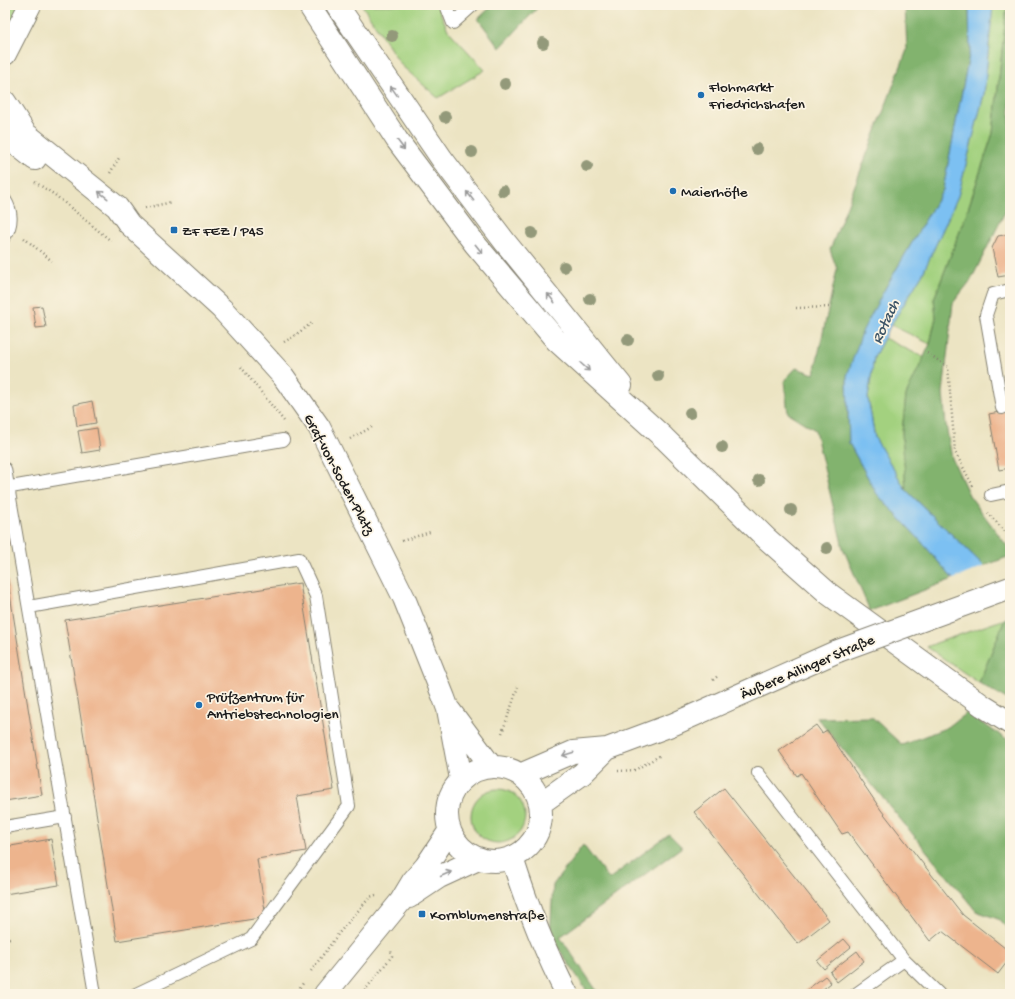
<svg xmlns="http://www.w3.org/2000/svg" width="1015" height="999" viewBox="0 0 1015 999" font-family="'Gochi Hand',sans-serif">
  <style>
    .green { fill: #a3d17f; stroke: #60764e }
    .forest { fill: #82b36e; stroke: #4f6845 }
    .water { fill: #7bc0f2; stroke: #4c6e87 }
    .pier { fill: #ece4c3 }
    .building { fill: #edb48d }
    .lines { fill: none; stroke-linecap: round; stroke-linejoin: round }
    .lane-casing { stroke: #848070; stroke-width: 14 }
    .street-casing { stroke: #848070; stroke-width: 24 }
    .secondary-casing { stroke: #848070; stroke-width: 24 }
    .primary-casing { stroke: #848070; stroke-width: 24 }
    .path { stroke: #848070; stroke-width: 2.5; stroke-dasharray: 1 3; stroke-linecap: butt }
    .lane { stroke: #fff; stroke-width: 12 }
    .street { stroke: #fff; stroke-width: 22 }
    .secondary { stroke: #fff; stroke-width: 22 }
    .primary { stroke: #fff; stroke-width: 22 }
    .secondary-bridge-casing { stroke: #848070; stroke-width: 24; stroke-linecap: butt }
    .secondary-bridge { stroke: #fff; stroke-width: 22 }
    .tree { fill: #93997a }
    .oneway { stroke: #999 }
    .poi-dot { fill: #1f6fb2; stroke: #fcf5e5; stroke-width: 1.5 }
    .labels { text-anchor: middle; stroke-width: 3.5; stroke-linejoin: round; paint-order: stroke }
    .poi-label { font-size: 15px; fill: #1c1c1c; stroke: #fcf5e5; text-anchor: start }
    .street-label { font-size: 15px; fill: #1c1c1c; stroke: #fcf5e5 }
    .water-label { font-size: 16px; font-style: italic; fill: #3d5567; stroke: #fcf5e5 }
  </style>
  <rect width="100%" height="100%" fill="#fcf5e5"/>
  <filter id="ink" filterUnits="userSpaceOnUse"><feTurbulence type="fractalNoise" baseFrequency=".025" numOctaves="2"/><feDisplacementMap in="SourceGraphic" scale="8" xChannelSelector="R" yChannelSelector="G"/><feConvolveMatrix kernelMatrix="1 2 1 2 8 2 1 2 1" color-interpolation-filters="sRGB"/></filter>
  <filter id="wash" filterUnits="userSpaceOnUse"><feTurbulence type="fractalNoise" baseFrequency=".012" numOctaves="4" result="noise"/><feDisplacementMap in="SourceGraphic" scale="16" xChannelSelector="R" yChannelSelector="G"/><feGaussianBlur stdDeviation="0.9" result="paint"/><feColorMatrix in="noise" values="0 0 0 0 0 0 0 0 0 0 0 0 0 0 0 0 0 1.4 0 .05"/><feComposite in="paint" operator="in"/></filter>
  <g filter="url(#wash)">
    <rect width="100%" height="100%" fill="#ece4c3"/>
    <path class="green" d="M5,5H22L5,39Z
      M362,5H437L448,30L485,70L438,98L401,65Z
      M993,5H1007L993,133L965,218L934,299L936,317L930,344L891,325L923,273L958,196L984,94Z
      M884,338L925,358L906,396L902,432L906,490L875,438L868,398L874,357Z
      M1005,619L979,683L927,647L936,643Z
      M471 816a27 27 0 1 1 54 0a27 27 0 1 1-54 0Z"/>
    <path class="forest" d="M493,5H540L500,48L478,19Z
      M905,5H969L970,50L943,190L886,287L847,376L849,443L877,494L920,540L953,579L870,611L843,548L815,430L788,413L784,381L796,368L814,374L837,269L830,250L907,50Z
      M1007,5H1010V202L971,280L953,303L943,393L946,425L952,458L969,495L1010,550V556L984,566L906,490L902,432L906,395L930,344L936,317L934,299L965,218L993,133Z
      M1005,619L1010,622V701L979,683Z
      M966,713L1010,741V931L998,919L976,911L817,718L872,717L902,745L948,727Z
      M669,834L682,847L560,937L599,994H589L550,936L553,885L583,845L609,879Z"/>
    <path class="water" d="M969,5H993L984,94L958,196L923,273L891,325L874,357L868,398L875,438L906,490L984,566L1010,584V622L953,579L920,540L877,494L849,443L847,376L863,330L886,287L943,190L970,50Z"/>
    <path class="pier" d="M987,565L1010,582V617L1002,620L951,580Z"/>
    <g id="blocks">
      <path class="building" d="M1010,234V275L998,277L992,248L998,236Z
        M42,306L46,327L36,328L33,307Z
        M92,401L96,423L77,426L74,405Z
        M1010,410V468L999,470L989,414Z
        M97,428L100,450L82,453L78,431Z
        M11,513L17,543L5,545V514Z
        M5,563L42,795L5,801Z
        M300,583L334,790L297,796L306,851L257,859L266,917L117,941L65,620Z
        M816,725L822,733L827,730L881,810L963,915L1010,952V958L998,974L942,931L930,941L848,832L842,834L801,773L797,776L779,751Z
        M724,788L829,920L798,944L694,812Z
        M51,839L59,885L5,894V847Z
        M844,939L851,947L824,969L817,961Z
        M857,951L864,961L837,982L830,972Z
        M825,976L831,983L817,994H801Z"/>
    </g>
  </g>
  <g filter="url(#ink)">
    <use href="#blocks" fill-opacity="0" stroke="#848070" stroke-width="1"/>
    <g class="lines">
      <g class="lane-casing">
        <path id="lane" d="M446,5L453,23L473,5
          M5,200C12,211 13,224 5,236
          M1002,408L986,315L993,294L1010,290
          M5,469L95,994
          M5,488L283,440
          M991,495L1010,491
          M29,607L299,559L316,596L349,806L251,939L136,994
          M758,773L904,960L939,994
          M5,827L65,817
          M856,994L904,960"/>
      </g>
      <g class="street-casing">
        <path id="street" d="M512,858C527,905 544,950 567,994"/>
      </g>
      <g class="secondary-casing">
        <path id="secondary" d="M5,102L25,133L117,207L129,224L222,309L283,376L319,427L404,598L444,698L448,709L461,779
          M5,139L16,144L35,159
          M450,711L491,766
          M447 814a47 47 0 1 1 94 0a47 47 0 1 1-94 0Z
          M522,774L573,752L607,749L674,724L838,651
          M541,803L582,774L607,749
          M409,897L439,877L478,859
          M325,994L401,901L413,881L426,866L450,830"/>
      </g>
      <g class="primary-casing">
        <path id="primary" d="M309,5L397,140L475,244L556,340L664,438L767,539L829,594L983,706L1010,723
          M337,5L442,159L505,242L621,385
          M5,54L30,5"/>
      </g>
      <path class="path" d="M110,173L119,158
        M35,182L55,195L111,241
        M145,208L172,202
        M24,238L52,261
        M796,308L831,307
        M284,342L291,338L312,323
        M927,353L948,367L955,452L974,488
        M241,367L284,421
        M350,439L372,427
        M988,513L1010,537
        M402,541L430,532
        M713,680L719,675
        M502,733L518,687
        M618,771L635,770L661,755
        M5,939L10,938
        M311,971L339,933L370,897L376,895
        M295,994L304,982
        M362,994L392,956L391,951"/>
      <use href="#lane" class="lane"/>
      <use href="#street" class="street"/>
      <use href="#secondary" class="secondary"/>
      <use href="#primary" class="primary"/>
      <g class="secondary-bridge-casing">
        <path id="secondary-bridge" d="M838,651L1010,588"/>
      </g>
      <use href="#secondary-bridge" class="secondary-bridge"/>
    </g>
    <g class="tree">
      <circle cx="392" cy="36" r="6"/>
      <circle cx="543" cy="43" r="6"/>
      <circle cx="505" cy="84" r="6"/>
      <circle cx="445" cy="117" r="6"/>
      <circle cx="757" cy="149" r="6"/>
      <circle cx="472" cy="152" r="6"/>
      <circle cx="587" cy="166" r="6"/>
      <circle cx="503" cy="191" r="6"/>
      <circle cx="532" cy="233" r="6"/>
      <circle cx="564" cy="267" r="6"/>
      <circle cx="590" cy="299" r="6"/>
      <circle cx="628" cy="340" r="6"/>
      <circle cx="658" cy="376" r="6"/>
      <circle cx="690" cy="413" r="6"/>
      <circle cx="722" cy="447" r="6"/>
      <circle cx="759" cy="480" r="6"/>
      <circle cx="791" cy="510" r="6"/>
      <circle cx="827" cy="548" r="6"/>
    </g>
    <defs><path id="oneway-shaft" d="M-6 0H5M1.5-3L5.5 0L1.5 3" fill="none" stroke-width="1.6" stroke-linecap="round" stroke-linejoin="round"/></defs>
    <g class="oneway">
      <use href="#oneway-shaft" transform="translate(394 91) rotate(-125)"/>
      <use href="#oneway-shaft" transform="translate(401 145) rotate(53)"/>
      <use href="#oneway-shaft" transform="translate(103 195) rotate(-142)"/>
      <use href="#oneway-shaft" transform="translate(470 196) rotate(-128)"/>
      <use href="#oneway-shaft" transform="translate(479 249) rotate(51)"/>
      <use href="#oneway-shaft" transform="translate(551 298) rotate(-129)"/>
      <use href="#oneway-shaft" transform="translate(585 367) rotate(42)"/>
      <use href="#oneway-shaft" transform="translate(568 754) rotate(163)"/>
      <use href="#oneway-shaft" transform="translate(446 874) rotate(-24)"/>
    </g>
  </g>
  <g class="poi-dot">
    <circle cx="701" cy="95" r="4"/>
    <circle cx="673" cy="191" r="4"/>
    <rect x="170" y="226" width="8" height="8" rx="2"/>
    <circle cx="199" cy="705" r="4"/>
    <rect x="418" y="910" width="8" height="8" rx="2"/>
  </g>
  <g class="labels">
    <g class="poi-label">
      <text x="709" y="91">Flohmarkt<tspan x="709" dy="17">Friedrichshafen</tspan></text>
      <text x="681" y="196">Maierhöfle</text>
      <text x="182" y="235">ZF FEZ / P45</text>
      <text x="207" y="701">Prüfzentrum für<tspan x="207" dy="17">Antriebstechnologien</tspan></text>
      <text x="430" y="919">Kornblumenstraße</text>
    </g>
    <g class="street-label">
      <text transform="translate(340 474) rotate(62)" y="5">Graf-von-Soden-Platz</text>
      <text transform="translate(807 666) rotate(-23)" y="5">Äußere Ailinger Straße</text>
    </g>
    <g class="water-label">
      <text transform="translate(884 321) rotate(-65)" y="6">Rotach</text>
    </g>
  </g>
  <rect width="1015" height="999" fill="none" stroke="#fcf5e5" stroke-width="20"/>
</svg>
